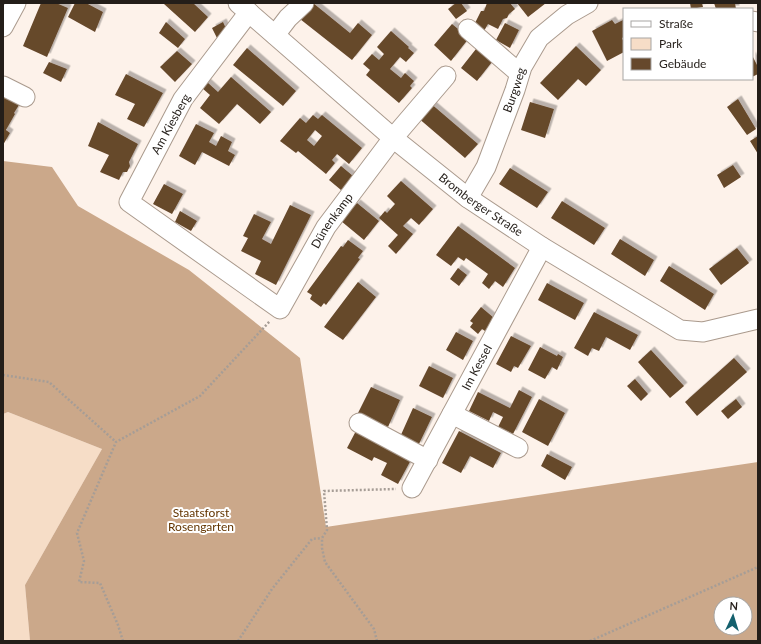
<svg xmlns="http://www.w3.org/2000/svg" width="761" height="644" viewBox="0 0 761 644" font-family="Lato,sans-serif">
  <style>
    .green { fill: #f6ddc7 }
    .forest { fill: #cba88a; fill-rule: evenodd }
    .building { fill: #66482c; fill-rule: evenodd; filter: url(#shadow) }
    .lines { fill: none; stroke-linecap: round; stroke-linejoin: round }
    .minor-casing { stroke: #aa9a8d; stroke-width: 21 }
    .path { stroke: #a69d96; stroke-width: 2.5; stroke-dasharray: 2 2; stroke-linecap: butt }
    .minor { stroke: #fff; stroke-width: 19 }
    .labels { text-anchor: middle; stroke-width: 4; stroke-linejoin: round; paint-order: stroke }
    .street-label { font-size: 12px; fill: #241e19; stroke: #fff }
    .park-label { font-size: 12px; fill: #633500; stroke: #fff }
  </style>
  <defs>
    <filter id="shadow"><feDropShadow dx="3.5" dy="-3.5" stdDeviation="0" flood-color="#0004"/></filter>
  </defs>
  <rect width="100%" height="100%" fill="#fdf2ea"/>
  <path class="green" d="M8,412L102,449L25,585L30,641H3V414Z"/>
  <path class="forest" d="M3,161L52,167L78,206L189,270L300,358L326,527L758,462V641H30L25,585L102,449L8,412L3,414ZM721,604H745V628H721Z"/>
  <path class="building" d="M41,3H56L68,8L47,57L23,46Z
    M75,3H86L103,12L95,32L68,17Z
    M164,3H193L208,17L195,32L164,4Z
    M313,3L350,33L358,23L372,35L352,60L300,19Z
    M456,3H461L467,11L456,19L448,9Z
    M487,3H510L515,9L509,14L507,18L503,19L498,29L488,24L484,31L474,25L481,11H484Z
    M517,3H546L528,17Z
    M690,3H702L703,7L691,9Z
    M714,3H735L736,9H716Z
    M612,20L615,24L623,20L624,22V37L622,38L624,43V52L607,61L592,31Z
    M166,22L185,39L178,48L159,33Z
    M223,22L229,35L218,40L212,28Z
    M505,23L519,30L510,48L496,40Z
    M452,24L469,38L451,61L434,45Z
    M391,31L409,47L408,48L414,53L406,62L400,57L390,69L401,78L405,73L414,81L410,86L412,88L399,103L366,75L370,70L363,64L372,54L379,60L384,54L377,47Z
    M576,46L601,70L586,86L578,79L558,100L540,83Z
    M247,48L296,91L283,106L233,65Z
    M476,49L492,62L477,81L461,68Z
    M177,51L192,64L175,82L160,67Z
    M752,55L758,67V74L752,77Z
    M49,62L67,69L61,82L43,73Z
    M126,74L163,93L144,127L127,119L135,104L115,95Z
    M231,77L271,112L260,124L237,104L219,124L200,108L210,95L202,88L207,82L218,92Z
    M3,93L22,100L14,113L15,114L6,130L10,133L3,145Z
    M738,99L756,129L747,135L727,107Z
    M429,102L478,144L465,158L417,117Z
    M530,102L554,109L545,138L521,130Z
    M313,115L318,119L322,115L362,148L349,164L337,154L332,160L335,163L326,174L298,151L296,153L280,141L300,118L306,123ZM315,130L322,136L314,146L307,140Z
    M98,122L138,144L129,162L130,166L127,172H123L119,180L100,172L109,155L88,146Z
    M196,124L214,133L209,142L216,146L221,136L232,142L228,151L235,155L229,166L202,152L195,165L179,156Z
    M758,136V154L750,141Z
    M733,165L741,177L724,188L717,175Z
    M341,166L353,176L341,190L329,180Z
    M510,168L548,192L537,208L499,184Z
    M401,181L433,209L419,225L411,218L403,226L413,234L396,254L388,246L398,235L379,218L385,211L387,213L395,204L387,196Z
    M164,184L183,194L172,214L153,204Z
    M562,201L605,228L594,245L551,218Z
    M357,203L379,221L364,240L341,221Z
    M290,205L311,215L276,285L255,274L261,261L241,251L248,238L243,236L254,214L271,222L262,239L271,244Z
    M180,211L197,221L191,231L175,222Z
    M458,226L515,268L503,287L495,281L489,289L482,283L488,274L466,258L464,261L458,257L451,266L436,255Z
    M620,239L654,260L645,276L611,254Z
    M348,240L363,251L358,258L360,259L326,305L324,303L321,307L310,299L312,295L307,292L341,246L343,247Z
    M737,248L749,263L721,285L709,269Z
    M669,266L714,294L705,310L660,281Z
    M458,268L467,275L459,286L450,279Z
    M358,282L376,297L343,340L324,327Z
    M547,283L584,303L575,320L538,300Z
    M481,307L494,318L485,331L482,329L478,334L470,327L473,323L470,321Z
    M594,312L638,335L630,350L606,337L599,351L592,348L588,356L574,348Z
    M456,332L473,341L463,360L446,350Z
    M511,336L531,346L518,368L514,366L511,372L496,364Z
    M540,347L557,356L558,354L563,357L557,370L552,367L545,379L528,370Z
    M651,350L684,386L670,398L638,362Z
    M734,358L747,372L697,416L685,402Z
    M429,366L453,378L443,398L419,386Z
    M635,379L648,394L641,401L627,386Z
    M371,387L400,400L388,427L358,413Z
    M519,390L532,397L513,434L498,427L503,417L493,412L489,421L469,411L478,392L510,408Z
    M539,399L565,413L548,446L522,432Z
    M736,399L742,407L728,419L721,411Z
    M413,408L432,417L418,446L400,437Z
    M357,429L412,458L398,484L381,475L387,463L374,457L372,461L347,448Z
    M459,431L501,453L493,468L470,456L461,473L442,463Z
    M547,454L572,467L565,480L541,466Z"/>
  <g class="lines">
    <g class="minor-casing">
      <g id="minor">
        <path id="s1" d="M238,3L393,138L468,198L542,247L680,330L703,332L758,319"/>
        <path id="s2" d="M249,12L183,99L129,202L280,309L326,227L393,138L446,76"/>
        <path d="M752,21L758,22"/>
        <path d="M3,27L16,3"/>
        <path d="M468,29L519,73"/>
        <path d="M275,35L288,18L304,3"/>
        <path d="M3,86L25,97"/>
        <path id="s3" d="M468,198L486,167L515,90L522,67L539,38L567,15L588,3"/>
        <path d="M452,414L518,448"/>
        <path d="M359,423L428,460"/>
        <path id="s4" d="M412,488L542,247"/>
      </g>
    </g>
    <path class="path" d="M3,375L49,382L116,442
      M123,641L118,625L100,583L79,582L84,561L77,533L116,442L200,396L270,321
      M238,641L272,589L312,539L322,538
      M377,641L374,629L325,562L322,548V538L327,530L324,491L396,489
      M590,641L758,567"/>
    <use href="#minor" class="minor"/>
  </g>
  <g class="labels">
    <g class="street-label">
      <text dy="4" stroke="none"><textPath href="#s3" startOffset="118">Burgweg</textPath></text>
      <text transform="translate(171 124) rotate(-61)" y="4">Am Kiesberg</text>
      <text dy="4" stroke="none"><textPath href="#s1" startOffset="316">Bromberger Straße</textPath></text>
      <text dy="4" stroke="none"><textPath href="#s2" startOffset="513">Dünenkamp</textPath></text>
      <text dy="4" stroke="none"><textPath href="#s4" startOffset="137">Im Kessel</textPath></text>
    </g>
    <g class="park-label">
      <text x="201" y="517">Staatsforst<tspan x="201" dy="14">Rosengarten</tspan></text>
    </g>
  </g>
  <rect width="761" height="644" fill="none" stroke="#241e19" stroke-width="8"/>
  <rect x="623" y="8" width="130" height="72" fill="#ffffff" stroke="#a7a5a3"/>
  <rect x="631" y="21" width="20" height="6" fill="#ffffff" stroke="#a7a5a3"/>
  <text x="659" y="28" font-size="12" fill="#241e19">Straße</text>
  <rect x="631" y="38" width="20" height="12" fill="#f6ddc7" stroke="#a7a5a3"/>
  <text x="659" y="48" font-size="12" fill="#241e19">Park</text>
  <rect x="631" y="58" width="20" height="12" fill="#66482c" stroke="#a7a5a3"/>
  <text x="659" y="68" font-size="12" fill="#241e19">Gebäude</text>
  <g transform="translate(733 616) rotate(4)"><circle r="19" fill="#ffffff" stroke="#a7a5a3"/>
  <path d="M0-3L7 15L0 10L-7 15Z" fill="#14606d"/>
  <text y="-6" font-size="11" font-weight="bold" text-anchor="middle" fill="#241e19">N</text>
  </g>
</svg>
